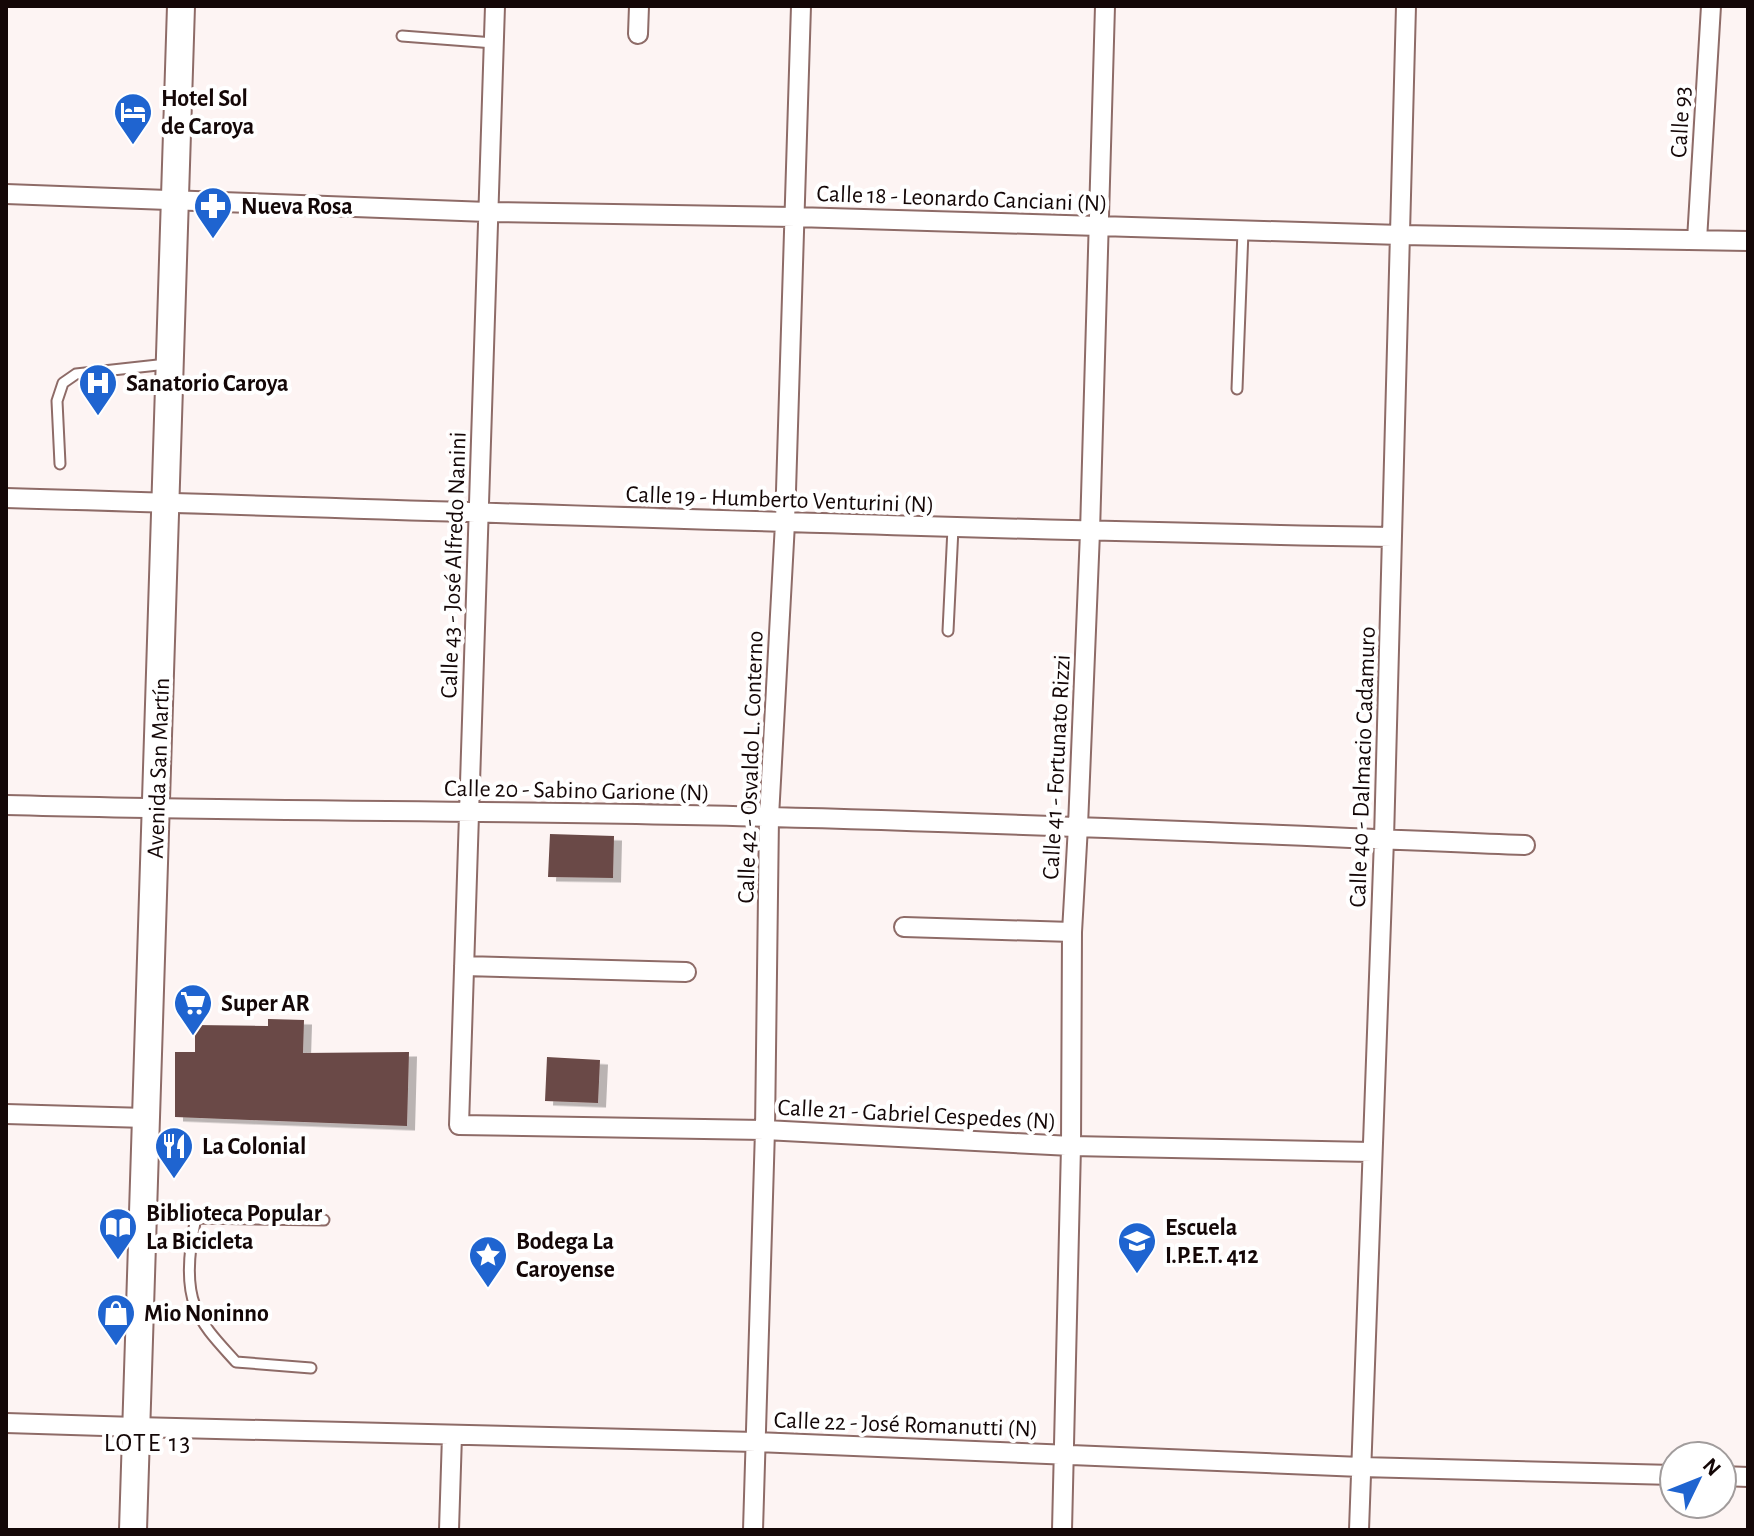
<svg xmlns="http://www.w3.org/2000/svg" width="1754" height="1536" viewBox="0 0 1754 1536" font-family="'Alegreya Sans',sans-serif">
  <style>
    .building { fill: #6a4946; filter: url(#shadow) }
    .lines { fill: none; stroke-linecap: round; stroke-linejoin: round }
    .service-casing { stroke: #8e6b67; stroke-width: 13 }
    .minor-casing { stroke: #8e6b67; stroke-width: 22 }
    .secondary-casing { stroke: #8e6b67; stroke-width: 30 }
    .service { stroke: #fff; stroke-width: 9 }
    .minor { stroke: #fff; stroke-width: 18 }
    .secondary { stroke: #fff; stroke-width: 26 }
    .labels { text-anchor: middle; stroke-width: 8; stroke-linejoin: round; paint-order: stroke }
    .poi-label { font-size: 24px; font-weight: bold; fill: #140707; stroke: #fff; text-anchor: start }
    .street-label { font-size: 24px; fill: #140707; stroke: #fff }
    .neighbourhood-label { font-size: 26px; letter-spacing: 2px; fill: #140707; stroke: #fff }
  </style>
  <defs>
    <filter id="shadow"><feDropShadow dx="8" dy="4.5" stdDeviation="0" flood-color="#0004"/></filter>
  </defs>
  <rect width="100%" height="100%" fill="#fdf4f3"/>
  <path class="building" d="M550,834L614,836L613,878L548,877Z
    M268,1019L304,1020L303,1053L409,1052L407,1126L175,1117V1052H195V1025L268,1026Z
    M547,1057L600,1060L598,1103L545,1101Z"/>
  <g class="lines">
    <g class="service-casing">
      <path id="service" d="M402,36L494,43
        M1237,389L1243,231
        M60,464L57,401L63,383L76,374L167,364
        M948,631L953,528
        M146,1216L196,1218L324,1220
        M196,1218C190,1245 185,1280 195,1306C203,1328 221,1345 236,1362L311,1368"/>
    </g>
    <g class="minor-casing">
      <path id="minor" d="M495,6L459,1125L765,1130L1071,1146L1372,1152
        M638,34L639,6
        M6,194L488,212L795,217L1401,235L1748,241
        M1697,240L1711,6
        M6,498C468,511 930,529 1392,537
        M6,805C260,812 515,810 770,817C1022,823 1273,835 1525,845
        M904,927L1072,932
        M464,966L686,972
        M6,1114L146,1118
        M6,1423L136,1427L756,1442L1361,1467L1674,1475
        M1722,1476L1748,1477
        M449,1530L452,1435
        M753,1530L765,1130L769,817L785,523L801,6
        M1062,1530L1071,1146L1072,932L1078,826L1090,532L1105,6
        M1359,1530L1384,839L1406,6"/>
    </g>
    <g class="secondary-casing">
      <path id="secondary" d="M133,1530L181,6"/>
    </g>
    <use href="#service" class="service"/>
    <use href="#minor" class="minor"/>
    <use href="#secondary" class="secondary"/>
  </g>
  <defs>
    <g id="hotel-pin" transform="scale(2)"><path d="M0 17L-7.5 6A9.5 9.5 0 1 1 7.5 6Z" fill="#1f64d0" stroke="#fff"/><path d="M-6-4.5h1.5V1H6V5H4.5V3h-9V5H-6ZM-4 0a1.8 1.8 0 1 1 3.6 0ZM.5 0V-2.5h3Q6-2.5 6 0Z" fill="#fff"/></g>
    <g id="pharmacy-pin" transform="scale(2)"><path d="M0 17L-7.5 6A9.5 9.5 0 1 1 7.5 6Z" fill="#1f64d0" stroke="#fff"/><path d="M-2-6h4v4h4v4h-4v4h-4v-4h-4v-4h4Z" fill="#fff"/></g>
    <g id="hospital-pin" transform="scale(2)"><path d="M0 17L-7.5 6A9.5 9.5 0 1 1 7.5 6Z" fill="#1f64d0" stroke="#fff"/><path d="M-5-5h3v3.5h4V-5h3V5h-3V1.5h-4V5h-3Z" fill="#fff"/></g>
    <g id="supermarket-pin" transform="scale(2)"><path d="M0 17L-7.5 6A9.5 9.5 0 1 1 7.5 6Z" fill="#1f64d0" stroke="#fff"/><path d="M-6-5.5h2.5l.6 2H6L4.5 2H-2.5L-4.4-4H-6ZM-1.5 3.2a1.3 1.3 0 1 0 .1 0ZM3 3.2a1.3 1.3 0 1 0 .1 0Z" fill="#fff"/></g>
    <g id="restaurant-pin" transform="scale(2)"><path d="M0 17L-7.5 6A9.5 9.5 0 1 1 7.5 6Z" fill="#1f64d0" stroke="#fff"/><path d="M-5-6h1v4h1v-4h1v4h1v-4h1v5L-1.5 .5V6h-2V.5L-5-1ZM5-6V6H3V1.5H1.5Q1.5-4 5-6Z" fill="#fff"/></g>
    <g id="library-pin" transform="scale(2)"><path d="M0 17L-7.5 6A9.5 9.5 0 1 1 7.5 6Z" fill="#1f64d0" stroke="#fff"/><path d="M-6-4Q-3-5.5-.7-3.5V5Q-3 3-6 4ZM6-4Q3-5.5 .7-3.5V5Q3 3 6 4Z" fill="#fff"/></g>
    <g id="school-pin" transform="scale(2)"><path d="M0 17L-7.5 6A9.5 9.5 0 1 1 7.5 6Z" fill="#1f64d0" stroke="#fff"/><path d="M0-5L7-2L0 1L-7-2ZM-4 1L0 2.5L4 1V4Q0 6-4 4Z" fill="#fff"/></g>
    <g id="sight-pin" transform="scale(2)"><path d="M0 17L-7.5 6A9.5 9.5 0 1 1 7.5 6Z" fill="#1f64d0" stroke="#fff"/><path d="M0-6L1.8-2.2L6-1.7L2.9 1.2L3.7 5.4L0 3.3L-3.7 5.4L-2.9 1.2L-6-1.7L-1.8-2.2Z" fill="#fff"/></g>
    <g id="shop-pin" transform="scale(2)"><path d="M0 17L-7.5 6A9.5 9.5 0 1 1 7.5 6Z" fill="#1f64d0" stroke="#fff"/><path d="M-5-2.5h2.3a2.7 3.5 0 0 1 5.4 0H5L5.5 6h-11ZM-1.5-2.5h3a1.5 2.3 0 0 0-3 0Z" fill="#fff"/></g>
  </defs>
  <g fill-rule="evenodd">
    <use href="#hotel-pin" x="133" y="112"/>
    <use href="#pharmacy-pin" x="213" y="206"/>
    <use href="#hospital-pin" x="98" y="383"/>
    <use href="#supermarket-pin" x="193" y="1003"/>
    <use href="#restaurant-pin" x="174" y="1146"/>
    <use href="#library-pin" x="118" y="1227"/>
    <use href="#school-pin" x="1137" y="1241"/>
    <use href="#sight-pin" x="488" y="1255"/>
    <use href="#shop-pin" x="116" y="1313"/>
  </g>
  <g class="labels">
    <g class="poi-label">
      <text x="161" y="106">Hotel Sol<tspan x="161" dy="28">de Caroya</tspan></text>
      <text x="241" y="214">Nueva Rosa</text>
      <text x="126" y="391">Sanatorio Caroya</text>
      <text x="221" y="1011">Super AR</text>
      <text x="202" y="1154">La Colonial</text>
      <text x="146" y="1221">Biblioteca Popular<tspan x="146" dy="28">La Bicicleta</tspan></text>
      <text x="1165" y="1235">Escuela<tspan x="1165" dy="28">I.P.E.T. 412</tspan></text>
      <text x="516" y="1249">Bodega La<tspan x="516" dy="28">Caroyense</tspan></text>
      <text x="144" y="1321">Mio Noninno</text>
    </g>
    <g class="street-label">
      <text transform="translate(1680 122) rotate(-87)" y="8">Calle 93</text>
      <text transform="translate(962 198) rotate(2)" y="8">Calle 18 - Leonardo Canciani (N)</text>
      <text transform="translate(780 499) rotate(2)" y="8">Calle 19 - Humberto Venturini (N)</text>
      <text transform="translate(453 565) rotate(-88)" y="8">Calle 43 - José Alfredo Nanini</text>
      <text transform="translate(750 767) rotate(-88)" y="8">Calle 42 - Osvaldo L. Conterno</text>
      <text transform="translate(1056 767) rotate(-87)" y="8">Calle 41 - Fortunato Rizzi</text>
      <text transform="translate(1362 767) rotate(-88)" y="8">Calle 40 - Dalmacio Cadamuro</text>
      <text transform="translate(158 768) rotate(-88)" y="8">Avenida San Martín</text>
      <text transform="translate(577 790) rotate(1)" y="8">Calle 20 - Sabino Garione (N)</text>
      <text transform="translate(917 1114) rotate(3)" y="8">Calle 21 - Gabriel Cespedes (N)</text>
      <text transform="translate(906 1424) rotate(2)" y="8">Calle 22 - José Romanutti (N)</text>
    </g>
    <g class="neighbourhood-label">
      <text x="148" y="1451">LOTE 13</text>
    </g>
  </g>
  <rect width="1754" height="1536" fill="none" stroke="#140707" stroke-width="16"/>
  <g transform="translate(1698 1480) rotate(47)"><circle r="38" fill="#ffffff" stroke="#a19c9c" stroke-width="2"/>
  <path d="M0-6L14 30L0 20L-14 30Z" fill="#1f64d0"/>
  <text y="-12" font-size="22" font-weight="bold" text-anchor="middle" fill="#140707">N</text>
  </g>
</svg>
